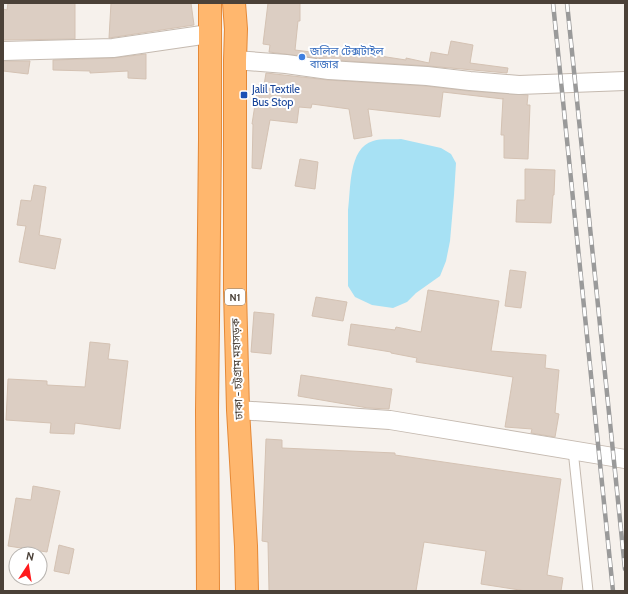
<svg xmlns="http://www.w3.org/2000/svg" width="628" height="594" viewBox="0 0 628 594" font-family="Cabin,'Noto Sans Bengali',sans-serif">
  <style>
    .water { fill: #a7e1f4 }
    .building { fill: #dccec3; stroke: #d4c2b3 }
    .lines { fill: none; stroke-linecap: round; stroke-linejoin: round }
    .lane-casing { stroke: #c5bab0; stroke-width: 11 }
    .street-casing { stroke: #c5bab0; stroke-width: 20 }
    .highway-casing { stroke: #e58937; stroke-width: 24 }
    .lane { stroke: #fff; stroke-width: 9 }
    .street { stroke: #fff; stroke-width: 18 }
    .highway { stroke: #ffb76e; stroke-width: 22 }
    .rail-casing { stroke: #9a9a9a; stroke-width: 4.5 }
    .rail { stroke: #fff; stroke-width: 3; stroke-dasharray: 9; stroke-linecap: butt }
    .shop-dot { fill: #3f7fe0; stroke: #fff; stroke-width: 1.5 }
    .transit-dot { fill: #1a4fb4; stroke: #fff; stroke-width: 1.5 }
    .labels { text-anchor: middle; stroke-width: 4; stroke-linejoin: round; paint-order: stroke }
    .shield { fill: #fff; stroke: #817a74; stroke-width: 1 }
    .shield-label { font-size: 10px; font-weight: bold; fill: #4b4138 }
    .shop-label { font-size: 11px; fill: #366cbe; stroke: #fff; text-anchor: start }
    .transit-label { font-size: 11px; fill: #164399; stroke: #fff; text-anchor: start }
    .street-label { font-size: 11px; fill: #4b4138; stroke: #fff }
  </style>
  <rect width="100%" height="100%" fill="#f6f1ec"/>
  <path class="water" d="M401,139L441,148L451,154L456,163L454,195L450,241L446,261L440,276L416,293L407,302L393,308L372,305L355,297L348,286V210C351,190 348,148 373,141C382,138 393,140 401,139Z"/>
  <path class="building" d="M8,3H75V39L3,40V9L7,10Z
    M111,3H191L194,25L109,38Z
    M268,3H300V21H298L295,50L327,54L328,48L406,60V58L429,63L431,52L448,55L451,41L473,45L470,63L508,68L507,73L428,66L330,60L269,52L270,45L263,44Z
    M146,54V79L128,78V71L90,73V71L53,70V60L113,58Z
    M3,61H30L28,74L3,71Z
    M266,73L328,80L426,86L469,91L528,95L527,105H530L528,159L504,158V135H501L503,98V99L443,92L440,117L368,109L372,136L354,139L349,109L312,104L311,108L299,107L297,123L270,120L261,169L252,168L253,124H252L258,85H264Z
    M300,159L318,162L315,189L295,186Z
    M525,169L555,170L554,195H553L551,223L516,222L517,200H525Z
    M34,185L46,187L39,235L61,239L55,269L19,262L26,226L17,225L21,200L31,201Z
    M510,270L526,272L521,308L505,306Z
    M428,290L499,301L491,351L546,355L545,368L559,370L555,413L559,414L555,437L531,433L532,429L505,427L513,377L416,362L417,358L391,353V352L348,345L351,324L395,330L396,327L421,332Z
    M316,297L347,302L343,321L312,316Z
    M254,312L274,314L271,354L251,352Z
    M90,342L110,344L108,359L128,361L120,429L75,423L74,434L50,433L51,423L6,420L8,379L47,381V385L85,387Z
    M301,375L392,389L389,409L368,408L298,396Z
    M266,439L282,440V448L395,453V455L561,479L547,575L563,578L561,591H526L481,584L486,551L424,542L416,591H269L268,542L262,541Z
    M33,486L60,491L47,552L8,546L16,498L31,500Z
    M59,545L74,549L69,574L54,571Z"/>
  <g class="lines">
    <g class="lane-casing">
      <path id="lane" d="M573,450L588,591"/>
    </g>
    <g class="street-casing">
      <path id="street" d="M3,51L113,48L209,34
        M235,60L286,64L329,70L427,76L470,81L519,85L625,81
        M238,410L390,420L625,459"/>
    </g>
    <g class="highway-casing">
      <path id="highway" d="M234,3L236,29L235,60V291L238,410L246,546L247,591
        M208,591L207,411L210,140V3"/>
    </g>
    <use href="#lane" class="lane"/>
    <use href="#street" class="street"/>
    <use href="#highway" class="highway"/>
    <g class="rail-casing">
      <path id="rail" d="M553,3L613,591
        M567,3L625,569"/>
    </g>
    <use href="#rail" class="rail"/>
  </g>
  <circle class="shop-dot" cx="302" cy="57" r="4"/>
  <rect class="transit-dot" x="240" y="91" width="8" height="8" rx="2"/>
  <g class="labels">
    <rect class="shield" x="225" y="289" width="20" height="16" rx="3"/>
    <g class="shield-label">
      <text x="235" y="301">N1</text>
    </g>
    <g class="shop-label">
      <text x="310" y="55">জলিল টেক্সটাইল<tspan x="310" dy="13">বাজার</tspan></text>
    </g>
    <g class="transit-label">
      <text x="252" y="93">Jalil Textile<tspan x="252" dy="13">Bus Stop</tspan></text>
    </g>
    <g class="street-label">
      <text transform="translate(237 369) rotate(-92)" y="4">ঢাকা - চট্টগ্রাম মহাসড়ক</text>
    </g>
  </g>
  <rect width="628" height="594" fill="none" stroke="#4b4138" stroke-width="8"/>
  <g transform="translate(28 566) rotate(12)"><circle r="19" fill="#ffffff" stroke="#b7b3af"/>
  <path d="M0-3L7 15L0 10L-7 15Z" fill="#ff1a1c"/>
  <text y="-6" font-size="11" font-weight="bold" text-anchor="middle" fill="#4b4138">N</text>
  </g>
</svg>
